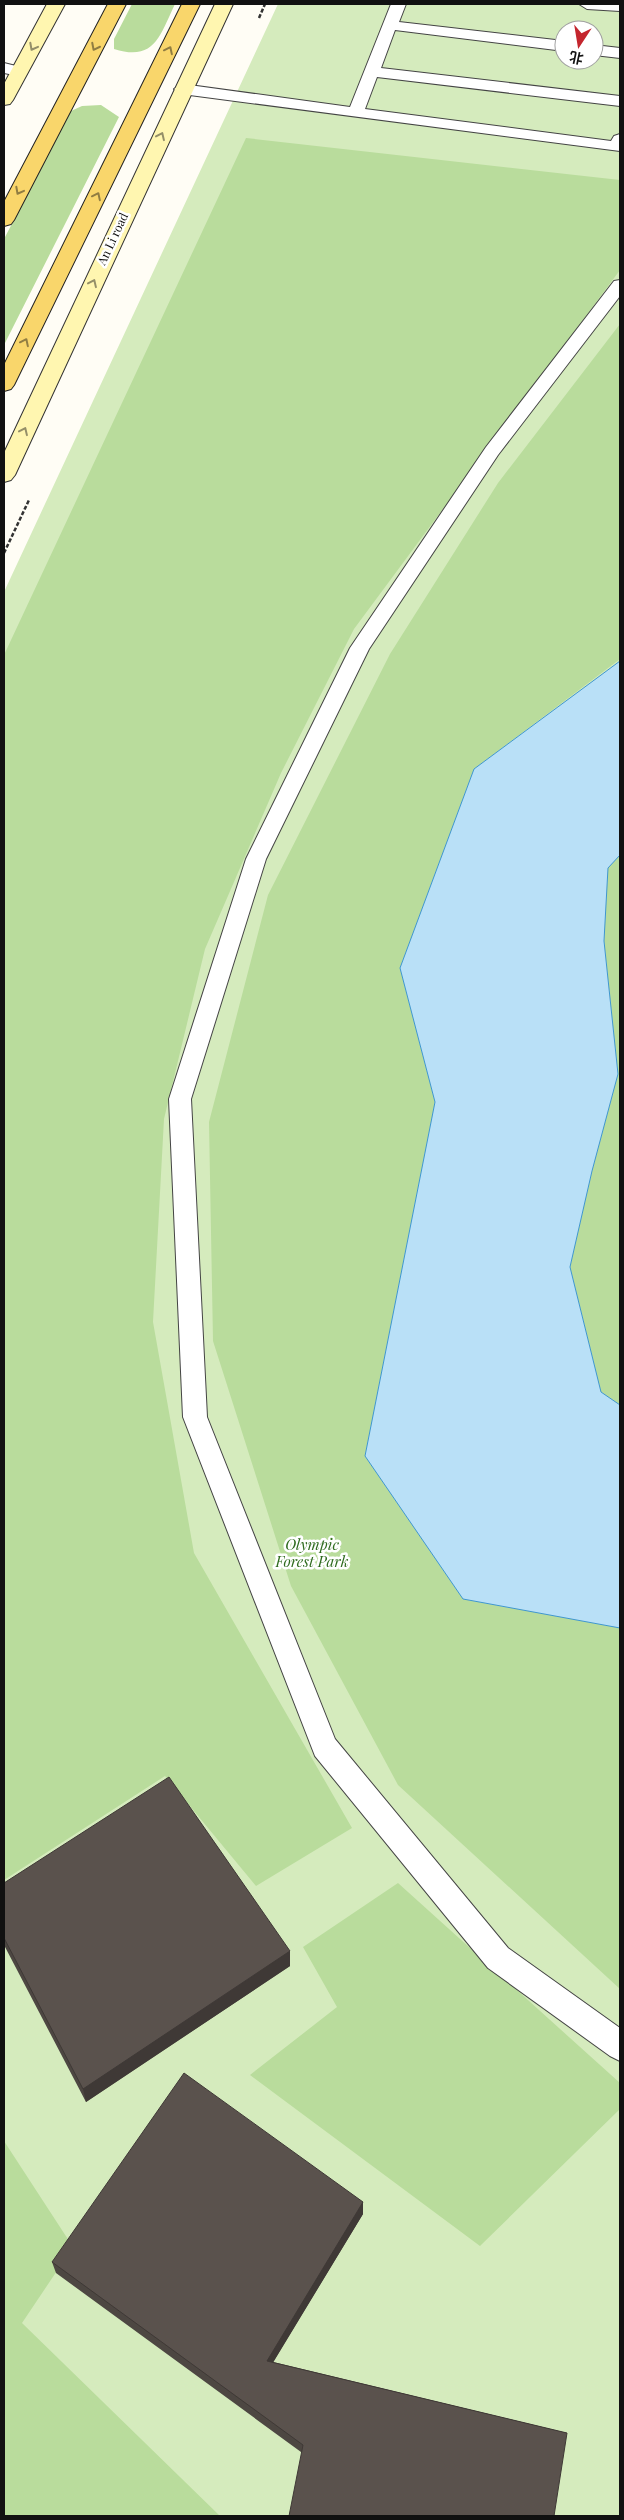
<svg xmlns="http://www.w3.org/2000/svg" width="624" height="2520" viewBox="0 0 624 2520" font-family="'Playfair Display','Noto Sans SC',serif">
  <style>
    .green { fill: #d5ebbd; fill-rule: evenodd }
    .forest { fill: #b9dc9c }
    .water { fill: #b9e0f7; stroke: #3f96cf }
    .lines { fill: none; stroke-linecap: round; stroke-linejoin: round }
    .lane-casing { stroke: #444; stroke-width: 2 }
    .secondary-casing { stroke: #333; stroke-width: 2 }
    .primary-casing { stroke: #222; stroke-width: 2 }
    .path { stroke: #333; stroke-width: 2.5; stroke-dasharray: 4 2; stroke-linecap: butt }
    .lane { fill: #fff; fill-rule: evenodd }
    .secondary { fill: #fff6b0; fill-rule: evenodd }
    .primary { fill: #f9d66b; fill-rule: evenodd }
    .wall { fill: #4d4742 }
    .shaded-wall { fill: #3f3936 }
    .building { fill: #5a524d; stroke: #3f3936 }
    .oneway { stroke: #948f68 }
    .oneway2 { stroke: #917d42 }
    .labels { text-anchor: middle; stroke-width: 5; stroke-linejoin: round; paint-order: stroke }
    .far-street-label { font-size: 12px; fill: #111; stroke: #fff }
    .park-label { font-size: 15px; font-style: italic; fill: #2f6b1f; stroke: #fff }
  </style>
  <rect width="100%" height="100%" fill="#fffdf5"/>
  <path class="green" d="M278,4H620V2516H4V592ZM564,30H594V60H564Z"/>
  <path class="forest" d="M132,4H175C160,35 155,62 114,49V39Z
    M101,105L119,117L4,345V239L71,111L82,106Z
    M246,138L620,180V270L354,629L281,773L205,949L164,1119L153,1322L194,1553L352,1828L256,1886L165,1776L4,1880V655Z
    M620,324V659L474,769L400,968L435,1102L365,1456L463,1599L620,1628V1989L398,1785L291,1586L213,1341L209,1122L268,895L390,654L498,483Z
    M620,855V1405L601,1392L570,1267L592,1171L618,1074L604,941L608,867Z
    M398,1883L620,2083V2109L480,2246L250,2075L337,2007L303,1947Z
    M4,2141L73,2247L22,2323L220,2516H4Z"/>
  <path class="water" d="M620,661V855L608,868L604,941L618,1074L592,1171L570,1267L601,1392L620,1405V1628L463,1599L365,1456L435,1102L400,968L474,769Z"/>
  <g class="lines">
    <g class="lane-casing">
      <path id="lane" d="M391,4H406L399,22L564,41V51L395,30L381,68L620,96V106L377,77L365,109L611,141L614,136L620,134V151L182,94L174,89L182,84L350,107Z
        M579,4H620V11L587,9Z
        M594,45L620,48V58L594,55Z
        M4,63L24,68L27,71L19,76L4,73Z
        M620,280V296L498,455L369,649L266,859L191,1099L207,1417L335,1739L508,1948L620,2028V2061L610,2056L488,1968L315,1756L183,1417L169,1099L246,859L350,648L486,447L614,281Z"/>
    </g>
    <g class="secondary-casing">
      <path id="secondary" d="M47,4H65L13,100L10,104L4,105V84Z
        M215,4H233L15,475L11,480L4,482V453Z"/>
    </g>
    <g class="primary-casing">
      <path id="primary" d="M108,4H126L14,220L11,224L4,226V202Z
        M182,4H200L14,385L11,389L4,391V365Z"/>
    </g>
    <path class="path" d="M259,18L265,4
      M4,553L29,500"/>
    <use href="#lane" class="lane"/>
    <use href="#secondary" class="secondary"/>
    <use href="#primary" class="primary"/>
  </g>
  <path class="wall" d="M4,1883L290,1951V1966L86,2102L4,1945Z
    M363,2202V2214L273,2362L567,2433L301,2452L56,2273L52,2262Z"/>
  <path class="shaded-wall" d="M290,1951V1966L86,2102L83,2089Z
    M363,2202V2214L268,2371L267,2361Z"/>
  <path class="building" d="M169,1777L290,1951L83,2089L4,1938V1883Z
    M184,2073L363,2202L267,2361L567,2433L554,2516H289L303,2445L52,2262Z"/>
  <defs><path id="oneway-chevron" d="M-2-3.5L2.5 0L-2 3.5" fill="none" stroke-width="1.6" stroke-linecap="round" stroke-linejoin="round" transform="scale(1.25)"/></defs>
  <g class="oneway">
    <use href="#oneway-chevron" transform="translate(33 47) rotate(118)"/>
    <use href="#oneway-chevron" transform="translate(161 136) rotate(-65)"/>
    <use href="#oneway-chevron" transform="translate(93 283) rotate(-65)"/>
    <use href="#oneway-chevron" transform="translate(24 431) rotate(-65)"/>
  </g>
  <g class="oneway2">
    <use href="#oneway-chevron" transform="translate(95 47) rotate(117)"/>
    <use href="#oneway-chevron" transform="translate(169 50) rotate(-64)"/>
    <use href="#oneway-chevron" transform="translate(19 191) rotate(118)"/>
    <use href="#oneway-chevron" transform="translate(97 196) rotate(-64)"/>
    <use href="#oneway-chevron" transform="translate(25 342) rotate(-64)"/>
  </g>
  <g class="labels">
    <g class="far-street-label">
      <text transform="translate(113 239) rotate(-65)" y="4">An Li road</text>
    </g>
    <g class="park-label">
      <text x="312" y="1550">Olympic<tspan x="312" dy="17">Forest Park</tspan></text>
    </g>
  </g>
  <rect width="624" height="2520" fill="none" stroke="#111111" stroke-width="10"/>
  <g transform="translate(579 45) rotate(192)"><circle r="24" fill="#ffffff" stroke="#a0a0a0"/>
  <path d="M0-4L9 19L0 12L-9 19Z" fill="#c4262e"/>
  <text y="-8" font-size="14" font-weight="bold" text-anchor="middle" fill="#111111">北</text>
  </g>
</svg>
